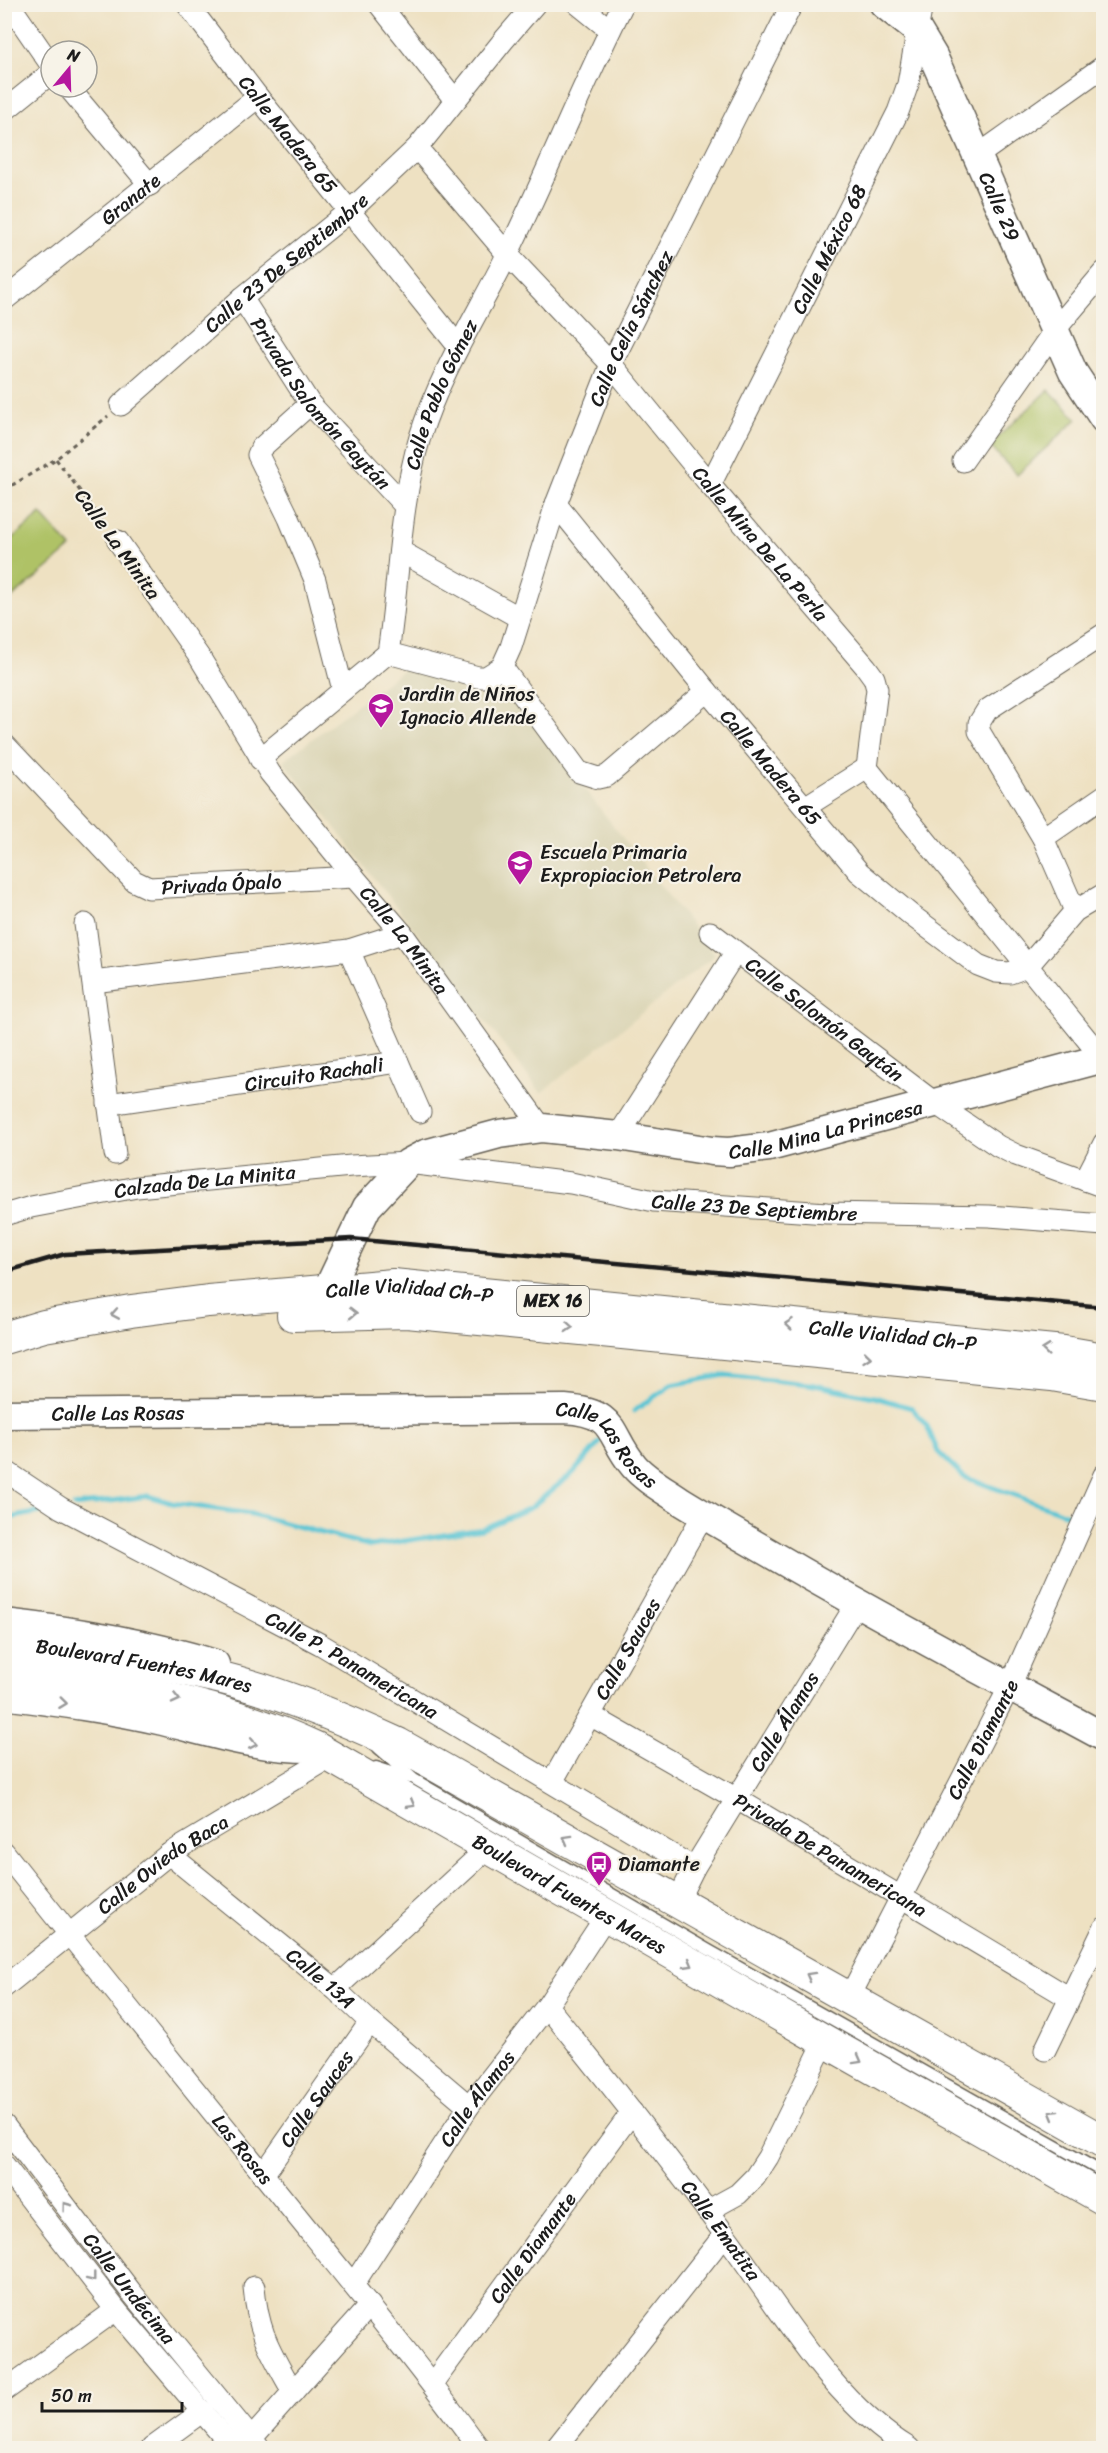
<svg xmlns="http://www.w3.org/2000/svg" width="1108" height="2453" viewBox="0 0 1108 2453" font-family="Sriracha,sans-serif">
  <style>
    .built { fill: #dad4b4 }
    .green { fill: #afc266; stroke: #666f41; stroke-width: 1.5 }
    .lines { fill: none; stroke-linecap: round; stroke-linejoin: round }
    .stream { stroke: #5ac5d4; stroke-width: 5 }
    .lane-casing { stroke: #666156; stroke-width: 13 }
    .street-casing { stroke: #666156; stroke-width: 23 }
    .secondary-casing { stroke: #666156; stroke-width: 31 }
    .primary-casing { stroke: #666156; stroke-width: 34 }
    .path { stroke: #666156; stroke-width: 3; stroke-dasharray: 4.5 4.5; stroke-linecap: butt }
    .lane { stroke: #fff; stroke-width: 10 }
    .street { stroke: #fff; stroke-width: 21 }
    .secondary { stroke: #fff; stroke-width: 28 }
    .primary { stroke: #fff; stroke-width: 32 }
    .rail { stroke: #1c1c1c; stroke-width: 4.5 }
    .oneway { stroke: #999 }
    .labels { text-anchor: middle; stroke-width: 4.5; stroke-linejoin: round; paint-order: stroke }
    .shield { fill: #f7f3e8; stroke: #5e5c59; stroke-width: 1.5 }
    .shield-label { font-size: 18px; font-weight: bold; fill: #1c1c1c }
    .street-label { font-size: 20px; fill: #1c1c1c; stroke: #f7f3e8 }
    .poi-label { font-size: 20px; fill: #1c1c1c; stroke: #f7f3e8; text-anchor: start }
  </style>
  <rect width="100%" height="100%" fill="#f7f3e8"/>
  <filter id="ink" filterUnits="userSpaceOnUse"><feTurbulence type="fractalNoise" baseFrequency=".0167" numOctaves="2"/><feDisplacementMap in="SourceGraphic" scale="12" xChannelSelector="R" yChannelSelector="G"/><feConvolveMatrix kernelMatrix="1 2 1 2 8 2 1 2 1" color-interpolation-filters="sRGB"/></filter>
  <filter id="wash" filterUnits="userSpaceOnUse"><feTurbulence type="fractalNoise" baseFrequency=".008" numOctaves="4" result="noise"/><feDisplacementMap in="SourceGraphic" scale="24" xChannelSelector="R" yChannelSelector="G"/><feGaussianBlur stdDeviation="1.35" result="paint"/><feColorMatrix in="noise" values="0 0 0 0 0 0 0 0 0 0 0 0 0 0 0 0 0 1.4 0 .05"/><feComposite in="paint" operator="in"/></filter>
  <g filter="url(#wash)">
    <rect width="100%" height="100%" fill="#eee1c2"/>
    <path class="built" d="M408,666L477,697L501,683L715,955L541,1093L283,761Z"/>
    <path class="green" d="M1049,390L1077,419L1017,475L989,445Z
      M41,514L71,548L7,602L4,599L5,545Z"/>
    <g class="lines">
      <path class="stream" d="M634,1411L671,1385L725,1375L809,1384L874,1397L912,1408L927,1426L938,1452L964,1477L1072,1516
        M74,1506L148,1496L172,1503L251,1514L371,1546L482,1529L530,1508L573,1473L600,1442
        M4,1519L50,1510"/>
    </g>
  </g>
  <g filter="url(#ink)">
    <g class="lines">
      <g class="lane-casing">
        <path id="lane" d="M378,1748L414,1779L709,1950L1104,2173
          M376,1767L410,1778"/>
      </g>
      <g class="street-casing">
        <g id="street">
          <path d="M9,4L51,65"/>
          <path id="s1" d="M187,4L258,97L458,346"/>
          <path d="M379,4L455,100"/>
          <path d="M578,4L610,30"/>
          <path d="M68,87L150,185"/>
          <path d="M4,111L51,73"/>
          <path id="s2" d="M417,148L507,254L611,364L710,485L866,667L874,678L877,689L867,768L1102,1058"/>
          <path d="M977,156L1104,66"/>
          <path id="s3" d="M242,298L310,404L404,505"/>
          <path id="s4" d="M4,300L258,97"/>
          <path d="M310,404L261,448L258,455L289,518L315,580L343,690"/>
          <path id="s5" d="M121,405L242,298L350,211L417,148L503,41L535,4"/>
          <path d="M963,461L1054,331L1104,272"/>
          <path id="s6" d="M710,485L898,112L908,84L922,4"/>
          <path id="s7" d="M556,504L707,691L859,872L911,915L978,965L996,972L1010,973L1027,967L1075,911L1104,894"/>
          <path id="s8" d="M118,541L200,658L270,773L354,877L402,933L542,1128"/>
          <path d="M400,551L520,618"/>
          <path d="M388,653L478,677H486L502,667L579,772L598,778L607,776L707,691"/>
          <path id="s9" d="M502,667L511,647L556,504L611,364L792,4"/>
          <path id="s10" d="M4,744L134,881L149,888L354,877"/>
          <path id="s11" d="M260,759L388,653C399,582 399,507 420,437C440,372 478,314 508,253C548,171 582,86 623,4"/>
          <path d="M805,807L867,768"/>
          <path d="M1043,838L1104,796"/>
          <path d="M1075,911L1043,838L979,731V723L987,710L1104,634"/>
          <path d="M85,924L115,1154"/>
          <path id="s12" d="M710,932L935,1103L998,1146L1016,1155L1104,1187"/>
          <path d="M349,950L420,1112"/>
          <path d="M93,982L349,950L402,933"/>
          <path id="s13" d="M108,1104L398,1062"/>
          <path d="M618,1136L735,953"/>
          <path d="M1085,1180L1104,1143"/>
          <path id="s14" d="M4,1215L31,1207L137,1187L351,1166L408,1163L571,1183L654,1201L827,1213L989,1216L1104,1225"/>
          <path id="s15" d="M4,1470L61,1508L320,1644L694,1868"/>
          <path id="s16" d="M590,1715L737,1799L1068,1997"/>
          <path id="s17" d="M552,1782L703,1515"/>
          <path id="s18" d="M4,1852C89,1960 176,2067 263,2174C336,2265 411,2354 479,2448"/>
          <path id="s19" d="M169,1854L335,1989L370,2022L469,2106"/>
          <path id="s20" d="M677,1902L694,1868L857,1603"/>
          <path id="s21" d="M4,1987L169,1854L331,1757"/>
          <path d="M335,1989L488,1848"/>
          <path id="s22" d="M849,1998L1010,1686L1104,1475"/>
          <path id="s23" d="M547,2006C608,2081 668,2157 726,2236C779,2307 832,2402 909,2448"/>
          <path d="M1045,2050L1104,1928"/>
          <path id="s24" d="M4,2125L132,2293L259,2448"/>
          <path d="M4,2165L116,2310L233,2448"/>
          <path id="s25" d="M263,2175L370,2022"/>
          <path d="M707,2211L738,2194L755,2177L768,2157L825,2041"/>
          <path id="s26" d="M353,2285L469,2106L547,2006L606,1916"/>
          <path d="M254,2287C258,2334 271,2352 293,2392"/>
          <path id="s27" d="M433,2383L632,2112"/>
          <path d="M4,2391L116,2310"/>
          <path d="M152,2448L203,2411"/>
          <path d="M243,2448L370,2305"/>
          <path d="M556,2448L725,2234"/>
        </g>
      </g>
      <g class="secondary-casing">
        <g id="secondary">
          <path id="s28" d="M884,4L918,31L933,56L1073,372L1104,419"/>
          <path id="s29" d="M322,1312L326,1293L367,1207L408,1163L425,1154L499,1134L542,1128L618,1136L712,1151L729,1152L769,1147L1104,1058"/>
          <path id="s30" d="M4,1414L565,1409C619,1413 607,1434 634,1466C646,1480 665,1490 681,1501C720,1525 760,1547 799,1570C900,1628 1002,1682 1104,1737"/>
          <path d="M4,1623C75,1631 147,1643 215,1664"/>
          <path d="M4,1695C58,1702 111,1709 163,1721C215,1734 258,1748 312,1748"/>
        </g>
      </g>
      <g class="primary-casing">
        <g id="primary">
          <path d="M293,1315L407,1312L1052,1375L1104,1384"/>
          <path id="s31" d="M4,1338L44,1326L131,1311L208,1301L393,1285L1064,1352L1104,1359"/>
          <path id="s32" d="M4,1641C77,1651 150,1661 222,1678C282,1693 342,1718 398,1744L1104,2142"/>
          <path id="s33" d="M4,1671C116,1687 212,1700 316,1748L825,2041L1104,2199"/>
        </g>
      </g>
      <path class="path" d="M56,459L107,527
        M4,490L56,459L108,416"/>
      <use href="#lane" class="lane"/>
      <use href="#street" class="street"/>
      <use href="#secondary" class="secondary"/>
      <use href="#primary" class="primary"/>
      <path class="rail" d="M4,1272L65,1254L351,1239L1104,1307"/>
    </g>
    <defs><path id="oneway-chevron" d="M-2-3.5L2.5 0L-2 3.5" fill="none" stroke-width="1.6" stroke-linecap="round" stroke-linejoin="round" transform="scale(1.5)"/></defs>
    <g class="oneway">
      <use href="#oneway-chevron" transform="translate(353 1313) rotate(-1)"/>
      <use href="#oneway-chevron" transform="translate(115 1314) rotate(170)"/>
      <use href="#oneway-chevron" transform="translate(789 1324) rotate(-174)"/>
      <use href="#oneway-chevron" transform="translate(569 1327) rotate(5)"/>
      <use href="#oneway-chevron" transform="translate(1046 1350) rotate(-174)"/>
      <use href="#oneway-chevron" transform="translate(867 1357) rotate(6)"/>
      <use href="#oneway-chevron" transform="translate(176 1699) rotate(13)"/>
      <use href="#oneway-chevron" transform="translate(63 1703) rotate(7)"/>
      <use href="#oneway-chevron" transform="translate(253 1744) rotate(11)"/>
      <use href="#oneway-chevron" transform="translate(411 1804) rotate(30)"/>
      <use href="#oneway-chevron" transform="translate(567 1839) rotate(-151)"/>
      <use href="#oneway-chevron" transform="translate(689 1964) rotate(30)"/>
      <use href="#oneway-chevron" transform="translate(810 1976) rotate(-151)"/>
      <use href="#oneway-chevron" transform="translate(858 2060) rotate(29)"/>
      <use href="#oneway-chevron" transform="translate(1053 2114) rotate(-150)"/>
      <use href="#oneway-chevron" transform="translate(66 2206) rotate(-127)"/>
      <use href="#oneway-chevron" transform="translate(92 2278) rotate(52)"/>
    </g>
  </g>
  <defs>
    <g id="school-pin" transform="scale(1.35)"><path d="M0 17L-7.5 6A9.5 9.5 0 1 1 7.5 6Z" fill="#b5179e" stroke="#f7f3e8"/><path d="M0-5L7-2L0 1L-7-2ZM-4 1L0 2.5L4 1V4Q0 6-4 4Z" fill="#fff"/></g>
    <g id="bus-pin" transform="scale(1.35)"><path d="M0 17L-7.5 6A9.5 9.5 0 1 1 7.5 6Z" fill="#b5179e" stroke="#f7f3e8"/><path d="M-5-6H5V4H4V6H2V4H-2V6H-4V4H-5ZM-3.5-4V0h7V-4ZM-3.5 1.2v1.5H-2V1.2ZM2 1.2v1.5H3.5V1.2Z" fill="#fff"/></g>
  </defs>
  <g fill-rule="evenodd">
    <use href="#school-pin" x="381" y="706"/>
    <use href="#school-pin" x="520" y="863"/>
    <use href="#bus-pin" x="599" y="1864"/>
  </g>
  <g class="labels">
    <rect class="shield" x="517" y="1286" width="72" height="30" rx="4.5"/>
    <g class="shield-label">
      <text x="553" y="1307">MEX 16</text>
    </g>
    <g class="street-label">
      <text dy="7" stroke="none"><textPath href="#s1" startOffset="165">Calle Madera 65</textPath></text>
      <text dy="7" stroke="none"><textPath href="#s4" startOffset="162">Granate</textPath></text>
      <text dy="7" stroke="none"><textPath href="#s28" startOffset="237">Calle 29</textPath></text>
      <text dy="7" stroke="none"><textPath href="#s6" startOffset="264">Calle México 68</textPath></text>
      <text dy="7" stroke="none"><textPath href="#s5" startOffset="218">Calle 23 De Septiembre</textPath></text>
      <text dy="7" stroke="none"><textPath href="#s9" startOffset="363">Calle Celia Sánchez</textPath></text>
      <text dy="7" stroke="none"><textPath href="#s11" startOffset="432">Calle Pablo Gómez</textPath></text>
      <text dy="7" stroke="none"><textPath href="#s3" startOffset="132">Privada Salomón Gaytán</textPath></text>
      <text dy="7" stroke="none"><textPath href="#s2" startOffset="524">Calle Mina De La Perla</textPath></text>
      <text transform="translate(118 544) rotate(54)" y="7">Calle La Minita</text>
      <text dy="7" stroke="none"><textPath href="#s7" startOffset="340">Calle Madera 65</textPath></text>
      <text dy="7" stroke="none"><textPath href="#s10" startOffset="278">Privada Ópalo</textPath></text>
      <text dy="7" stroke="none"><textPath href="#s8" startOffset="492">Calle La Minita</textPath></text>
      <text dy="7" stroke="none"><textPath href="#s12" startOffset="144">Calle Salomón Gaytán</textPath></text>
      <text dy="7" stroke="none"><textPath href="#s13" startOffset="208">Circuito Rachali</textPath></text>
      <text dy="7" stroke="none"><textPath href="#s29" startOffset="602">Calle Mina La Princesa</textPath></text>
      <text dy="7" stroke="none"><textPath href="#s14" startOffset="204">Calzada De La Minita</textPath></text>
      <text dy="7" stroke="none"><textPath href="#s14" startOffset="758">Calle 23 De Septiembre</textPath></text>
      <text dy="7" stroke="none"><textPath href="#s31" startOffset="410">Calle Vialidad Ch-P</textPath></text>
      <text dy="7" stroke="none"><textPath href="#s31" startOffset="896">Calle Vialidad Ch-P</textPath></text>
      <text dy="7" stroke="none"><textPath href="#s30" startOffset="114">Calle Las Rosas</textPath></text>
      <text dy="7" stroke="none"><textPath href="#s30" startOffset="618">Calle Las Rosas</textPath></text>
      <text dy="7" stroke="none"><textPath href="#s17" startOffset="153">Calle Sauces</textPath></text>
      <text dy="7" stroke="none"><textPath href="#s15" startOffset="399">Calle P. Panamericana</textPath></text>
      <text dy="7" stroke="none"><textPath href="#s32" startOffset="142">Boulevard Fuentes Mares</textPath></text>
      <text dy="7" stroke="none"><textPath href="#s20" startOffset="210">Calle Álamos</textPath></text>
      <text dy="7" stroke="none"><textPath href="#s22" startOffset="291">Calle Diamante</textPath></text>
      <text dy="7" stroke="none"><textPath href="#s16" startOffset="278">Privada De Panamericana</textPath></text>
      <text dy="7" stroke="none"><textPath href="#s21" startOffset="201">Calle Oviedo Baca</textPath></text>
      <text dy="7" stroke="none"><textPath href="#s33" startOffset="615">Boulevard Fuentes Mares</textPath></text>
      <text dy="7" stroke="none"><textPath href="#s19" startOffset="196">Calle 13A</textPath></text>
      <text dy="7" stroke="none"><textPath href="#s25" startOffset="93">Calle Sauces</textPath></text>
      <text dy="7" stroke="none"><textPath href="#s26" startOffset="224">Calle Álamos</textPath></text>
      <text dy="7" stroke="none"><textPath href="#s18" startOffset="381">Las Rosas</textPath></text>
      <text dy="7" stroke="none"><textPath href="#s23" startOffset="284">Calle Ematita</textPath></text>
      <text dy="7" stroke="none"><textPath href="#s27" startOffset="168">Calle Diamante</textPath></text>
      <text dy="7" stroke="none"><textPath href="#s24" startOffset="206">Calle Undécima</textPath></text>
    </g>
    <g class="poi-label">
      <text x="400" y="701">Jardin de Niños<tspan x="400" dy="23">Ignacio Allende</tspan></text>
      <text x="540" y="859">Escuela Primaria<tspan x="540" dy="23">Expropiacion Petrolera</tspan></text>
      <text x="618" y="1871">Diamante</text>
    </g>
  </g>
  <rect width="1108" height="2453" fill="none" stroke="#f7f3e8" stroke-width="24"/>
  <g transform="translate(69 69) rotate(19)"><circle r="28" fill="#f7f3e8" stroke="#9f9d96" stroke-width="1.5"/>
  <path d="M0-4.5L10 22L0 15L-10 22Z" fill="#b5179e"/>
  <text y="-9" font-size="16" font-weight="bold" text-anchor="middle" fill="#1c1c1c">N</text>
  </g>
  <path d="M42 2402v9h140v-9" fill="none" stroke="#1c1c1c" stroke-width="3"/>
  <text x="51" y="2402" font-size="18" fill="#1c1c1c" stroke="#f7f3e8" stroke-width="4.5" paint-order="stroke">50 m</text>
</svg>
